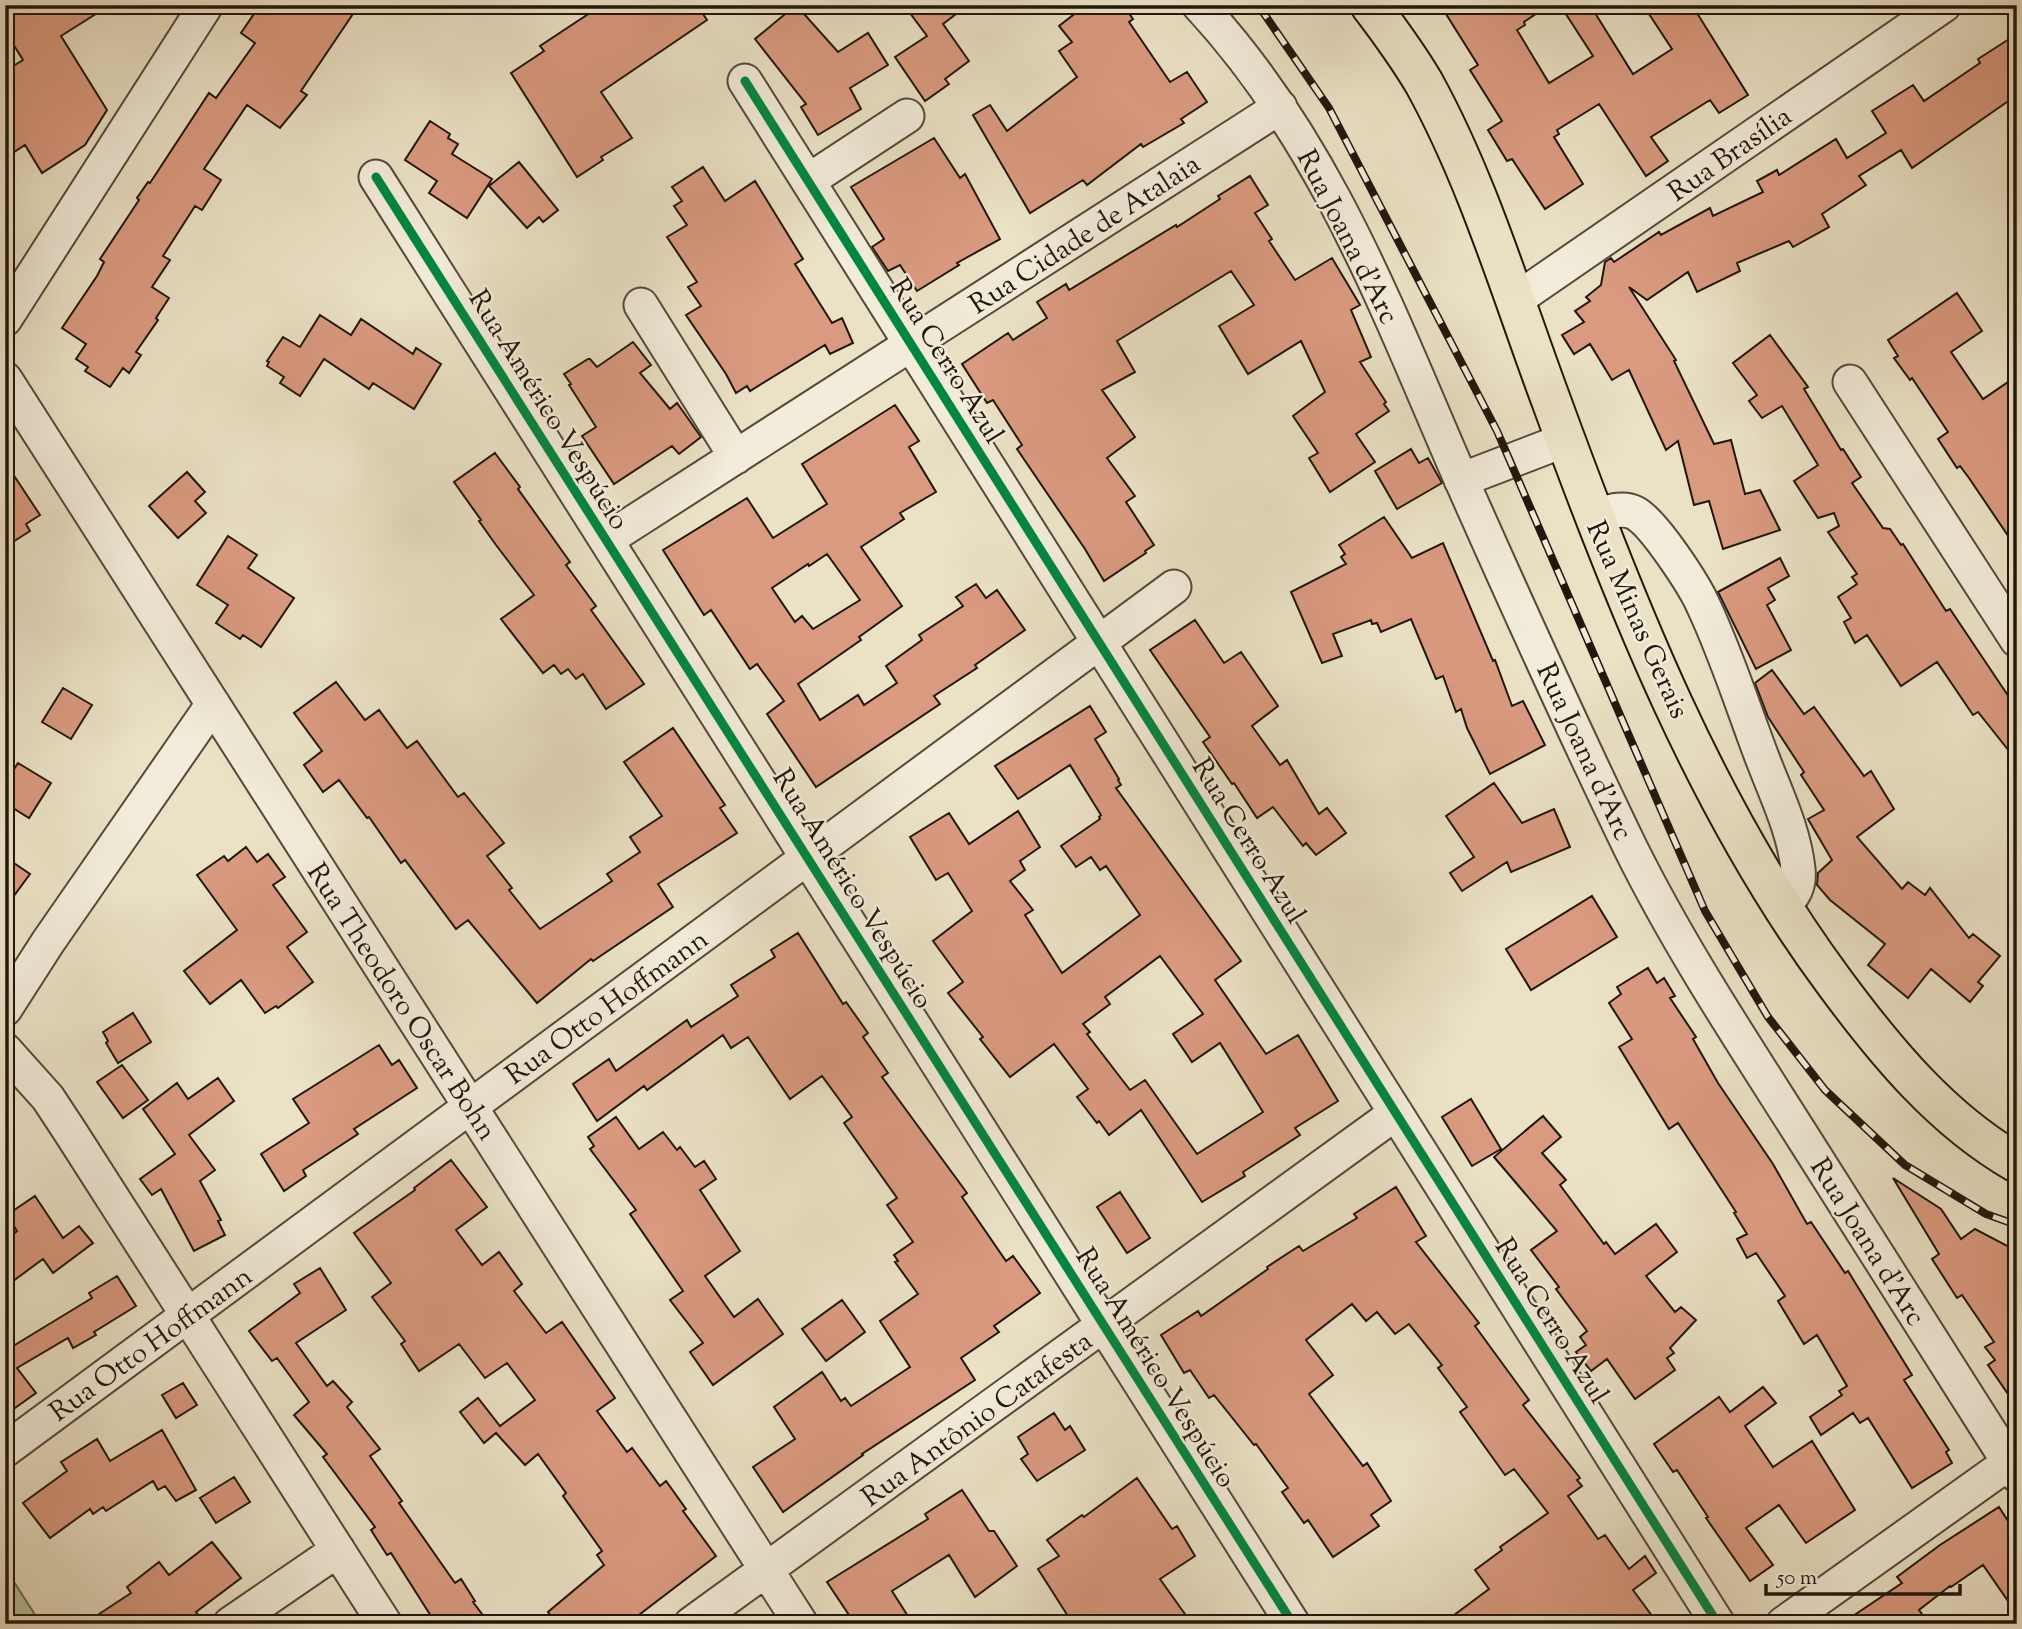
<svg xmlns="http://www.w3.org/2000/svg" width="2022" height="1629" viewBox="0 0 2022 1629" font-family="'Sorts Mill Goudy',serif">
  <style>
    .green { fill: #b6c396; stroke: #6c6c51; stroke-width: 2 }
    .building { fill: #da9a80; stroke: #21160c; stroke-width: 2; fill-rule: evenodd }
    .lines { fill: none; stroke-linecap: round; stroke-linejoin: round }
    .minor-casing { stroke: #54493a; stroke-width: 37 }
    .major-casing { stroke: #21160c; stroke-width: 42 }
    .minor { stroke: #f2ecda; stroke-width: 33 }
    .major { stroke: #ebe2c6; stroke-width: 38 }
    .rail-casing { stroke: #21160c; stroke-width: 8 }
    .rail { stroke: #f2ecda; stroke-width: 5; stroke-dasharray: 16; stroke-linecap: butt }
    .cycleway-casing { stroke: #f2ecda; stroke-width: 13 }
    .cycleway { stroke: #00873e; stroke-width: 9 }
    .labels { text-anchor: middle; stroke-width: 5; stroke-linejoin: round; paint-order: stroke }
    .street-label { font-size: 28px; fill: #21160c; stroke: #f2ecda }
  </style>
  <rect width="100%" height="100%" fill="#ebe2c6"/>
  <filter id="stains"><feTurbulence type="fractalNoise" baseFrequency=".00286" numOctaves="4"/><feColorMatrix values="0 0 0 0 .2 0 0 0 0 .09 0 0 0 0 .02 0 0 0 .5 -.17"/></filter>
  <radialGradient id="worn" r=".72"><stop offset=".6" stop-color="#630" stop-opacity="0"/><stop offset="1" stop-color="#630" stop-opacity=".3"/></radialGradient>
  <path class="green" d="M5,1568L41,1624H5Z"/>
  <path class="building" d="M5,5H110L61,36L107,110L85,145L42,173L25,145L5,158V71L23,60L5,31Z
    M260,5H359L301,91L307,95L280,128L247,105L204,169L221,180L202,210L195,206L163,256L170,260L152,287L169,298L156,318L158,320L136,352L141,355L129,373L123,368L110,387L85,371L88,367L76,359L86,344L62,328L97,276L104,262L100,259L139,200L137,198L148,182L150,183L209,93L216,98L255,43L241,33Z
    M602,5H697L707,20L601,92L632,138L601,157L603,160L577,177L511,73L544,51L540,46Z
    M796,5L838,52L868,33L888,65L850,88L861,109L818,135L801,107L806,104L755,39Z
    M904,5H968L943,24L969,61L945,79L949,84L925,101L895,57L927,36Z
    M1086,5H1123L1133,19L1129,22L1170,82L1187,72L1207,102L1181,119L1184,123L1143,147L1141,144L1087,185L1083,180L1030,213L973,115L990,105L1007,131L1077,77L1059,51L1072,42L1059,26Z
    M1460,5H1549L1524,22L1525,25L1517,30L1549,83L1593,56L1560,5H1590L1633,74L1672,49L1649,14L1662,5H1692L1748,95L1719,113L1710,100L1651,137L1668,161L1646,176L1599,104L1557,130L1559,134L1554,137L1583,184L1545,209L1512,159L1507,161L1488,130L1502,121L1470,70L1478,65L1446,14Z
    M2017,34V95L1912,168L1901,150L1859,176L1866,185L1822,214L1829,227L1793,247L1789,241L1737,263L1740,271L1697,292L1688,272L1647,300L1629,287L1676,360L1674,361L1714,444L1731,440L1745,494L1760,490L1780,530L1723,549L1709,501L1694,505L1678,441L1666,450L1629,370L1612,380L1590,344L1574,354L1562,335L1584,322L1575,311L1590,301L1586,297L1601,285L1605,262L1611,258L1614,262L1659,232L1661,235L1710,208L1713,216L1763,192L1757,181L1777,170L1779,175L1836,139L1847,158L1886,133L1872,111L1913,85L1924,101L1980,63L1978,59Z
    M430,121L450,134L448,138L458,144L452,154L492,179L467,218L429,193L437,181L405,160Z
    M934,138L960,178L965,174L1000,239L957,263L959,265L917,291L900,265L888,271L872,247L884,239L851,187Z
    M519,162L558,210L543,222L539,217L527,228L489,186Z
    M703,167L725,201L755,181L803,259L795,264L832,323L842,318L853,343L830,354L825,345L750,391L747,386L736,393L726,374L686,315L701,306L688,287L697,282L667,237L687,225L674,206L682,201L672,187Z
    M1250,176L1268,205L1255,213L1272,239L1269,241L1295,280L1332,258L1360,305L1351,310L1371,357L1360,362L1386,402L1384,404L1389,411L1356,434L1375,462L1330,492L1309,458L1318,453L1293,416L1325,392L1301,341L1248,374L1219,326L1254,305L1231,271L1117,341L1135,372L1102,390L1135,437L1107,458L1135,496L1126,502L1154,545L1145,551L1146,553L1104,581L1085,549L1017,449L1022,445L993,400L987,403L962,364L1008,333L1013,340L1047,318L1037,302L1066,284L1069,290L1176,225L1177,227L1220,199L1218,196Z
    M1957,293L1982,331L1951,352L1983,399L2017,376V549L1969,478L1960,466L1957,468L1938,439L1948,432L1912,378L1910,380L1894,358L1898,356L1888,340Z
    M320,315L351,335L361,319L413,354L416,348L441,364L414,409L373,383L369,389L324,359L300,396L280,383L284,377L267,366L269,362L267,361L283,337L300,347Z
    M1770,335L1808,387L1804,389L1841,450L1843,449L1861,477L1852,483L1883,528L1890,529L1901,545L1903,544L1946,611L1950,609L2017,709V761L1978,712L1973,715L1937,662L1901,686L1867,635L1855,643L1844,622L1851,618L1838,597L1857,584L1852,577L1857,574L1828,532L1839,526L1834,513L1818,518L1794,481L1818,465L1782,406L1762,418L1749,401L1757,395L1733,363Z
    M633,342L651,365L640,373L670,409L677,403L701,437L679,454L672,446L614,484L582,436L596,427L569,385L571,384L564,374L588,359H590L597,367Z
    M895,405L919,441L909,447L936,492L900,513L904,519L861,547L902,606L859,637L861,640L798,684L820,720L858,695L864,705L897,683L886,666L922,640L919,635L963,606L956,597L976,584L986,598L997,590L1025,630L975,665L977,668L934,696L940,704L816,787L767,714L784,701L757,664L750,669L711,610L704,615L663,550L747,498L773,538L827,504L802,464ZM827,554L860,600L813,629L802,616L795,622L772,588L808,564L809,566Z
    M1411,449L1419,463L1428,458L1442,483L1397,509L1375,471Z
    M495,453L520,487L518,489L570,562L566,565L596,606L591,610L644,684L606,709L583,674L576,679L568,669L561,674L554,665L543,673L501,619L534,595L496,545L479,521L481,520L454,482Z
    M5,462L40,515L26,524L30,531L5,547Z
    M187,472L205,492L195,501L206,513L178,538L149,506Z
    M1384,517L1412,558L1443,543L1493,661L1495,660L1512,706L1523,701L1545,745L1490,774L1467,728L1461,709L1456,712L1443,676L1436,679L1411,619L1381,632L1377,623L1372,624L1371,620L1333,634L1342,656L1322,663L1291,592L1346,564L1341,557L1345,554L1339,545Z
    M228,536L257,555L248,568L294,598L261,647L243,635L240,639L216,623L228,605L197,585Z
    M1780,558L1789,576L1768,588L1775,600L1767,605L1791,650L1756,669L1718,592Z
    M1195,620L1224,663L1241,652L1278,706L1252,726L1280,765L1287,760L1319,814L1327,808L1346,833L1316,855L1306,843L1303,846L1273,807L1257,818L1234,783L1232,784L1203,742L1210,737L1150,650Z
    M1772,670L1804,714L1814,707L1864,776L1871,771L1894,809L1857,837L1902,889L1908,882L1925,895L1930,888L1969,938L1973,934L2000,956L1978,982L1983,986L1970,1002L1931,969L1908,998L1868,965L1885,944L1830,900L1817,885L1818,873L1832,860L1808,819L1824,810L1801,775L1804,772L1768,717L1755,683Z
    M336,682L365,720L379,710L407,748L417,741L458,797L464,793L504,843L487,856L512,888L509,890L540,929L612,881L607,874L640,852L630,837L662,816L624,762L673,728L725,805L720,808L737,833L658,884L673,907L593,961L591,959L537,1003L468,920L456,929L405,860L401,863L369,817L367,818L339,780L323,792L304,765L322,751L294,713Z
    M63,688L92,705L71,739L42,722Z
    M1090,706L1106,732L1095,739L1119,779L1118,780L1121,785L1116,788L1241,961L1215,980L1266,1054L1298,1035L1338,1101L1295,1128L1300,1135L1243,1172L1245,1176L1202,1202L1141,1110L1109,1135L1099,1121L1097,1123L1077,1097L1088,1089L1054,1044L1010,1077L980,1039L983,1037L948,993L963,982L933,941L972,911L948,873L936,880L910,837L949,813L969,844L1018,811L1040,847L1020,861L1025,870L1010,881L1033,910L1025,915L1062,973L1140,915L1106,866L1100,870L1091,857L1076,867L1061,846L1100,819L1099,817L1101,815L1070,765L1018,799L995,766ZM1160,956L1203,1014L1173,1034L1192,1062L1220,1043L1263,1112L1197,1154L1145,1080L1130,1090L1087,1034L1090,1032L1083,1024L1110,1004L1105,997Z
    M18,763L51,783L29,818L5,803V783Z
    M1494,783L1522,823L1554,809L1570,847L1511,872L1507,862L1462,891L1450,873L1474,857L1446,816Z
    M246,847L257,862L268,854L285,877L273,885L307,932L287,947L313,982L278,1008L276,1006L265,1013L241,980L210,1004L184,971L237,930L197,875L224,856L228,861Z
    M5,857L30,874L5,908Z
    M1592,896L1617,937L1531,990L1506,949Z
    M798,933L843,1004L846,1002L868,1033L863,1037L888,1073L882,1077L967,1193L962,1197L1006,1261L1013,1256L1040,1293L994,1326L999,1332L961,1358L975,1380L862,1454L863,1455L783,1512L753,1467L795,1439L774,1407L822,1372L841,1401L845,1398L851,1406L910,1367L880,1321L918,1294L895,1262L898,1261L894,1255L913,1242L887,1205L897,1198L844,1123L852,1117L822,1076L790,1099L748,1037L731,1048L723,1035L647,1090L644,1086L597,1121L573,1084L609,1059L616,1071L687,1020L691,1027L738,996L731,985L775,957L771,950Z
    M1648,968L1657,983L1664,978L1675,996L1670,998L1696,1037L1693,1039L1718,1083L1773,1164L1807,1224L1811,1222L1845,1273L1848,1271L1912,1375L1904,1380L1949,1450L1946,1452L1952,1463L1912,1488L1868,1418L1860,1423L1853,1413L1821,1435L1810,1417L1842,1395L1839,1391L1847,1386L1817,1335L1804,1344L1778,1301L1785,1296L1756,1253L1747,1258L1737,1239L1747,1234L1734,1213L1736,1212L1678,1123L1669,1129L1619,1047L1632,1039L1609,1003L1621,994L1617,987Z
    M133,1013L151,1042L118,1063L106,1043L108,1041L103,1032Z
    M379,1045L392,1065L399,1060L417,1088L354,1129L358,1134L303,1170L306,1176L284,1191L261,1154L309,1123L293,1099Z
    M122,1065L148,1100L123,1118L97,1082Z
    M218,1078L234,1101L189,1135L215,1170L200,1181L221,1220L218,1221L225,1235L194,1251L161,1189L152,1195L140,1179L175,1154L143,1109L177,1083L188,1099Z
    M1471,1099L1501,1149L1472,1166L1442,1117Z
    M1543,1116L1561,1137L1542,1153L1566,1180L1560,1185L1604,1244L1606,1242L1615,1254L1656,1224L1677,1252L1646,1276L1675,1312L1681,1307L1696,1320L1670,1348L1674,1353L1667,1358L1675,1370L1635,1399L1607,1359L1591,1371L1576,1352L1586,1345L1580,1337L1587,1331L1556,1289L1559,1287L1531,1250L1557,1231L1494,1157Z
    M616,1117L639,1149L663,1132L677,1150L680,1147L695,1167L704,1161L716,1179L700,1190L740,1251L705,1276L734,1317L758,1299L783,1334L713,1385L690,1352L703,1343L670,1300L683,1291L630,1214L636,1210L590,1149L594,1146L588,1137Z
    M451,1160L487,1207L456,1230L482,1265L499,1252L522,1284L514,1291L546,1333L562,1322L615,1398L597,1411L627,1452L632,1448L660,1486L666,1481L686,1509L683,1511L716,1556L627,1624H557L548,1612L604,1565L597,1555L602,1551L563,1496L566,1493L538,1454L525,1465L496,1433L484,1443L460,1412L478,1398L500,1426L535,1400L507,1363L485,1378L459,1344L419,1371L401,1344L405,1341L372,1297L391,1283L354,1233L415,1190L414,1188Z
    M1893,1178L1941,1209L1961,1239L1975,1229L2017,1251V1407L1988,1365L1995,1360L1985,1347L1994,1342L1962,1295L1957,1298L1932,1259L1939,1254Z
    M1396,1187L1426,1236L1416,1242L1479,1323L1475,1326L1529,1400L1523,1405L1580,1478L1577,1480L1582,1486L1568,1496L1598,1539L1605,1535L1629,1569L1645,1556L1656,1573L1633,1590L1658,1624H1442L1489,1589L1475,1570L1502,1550L1500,1547L1548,1513L1514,1469L1505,1475L1460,1412L1467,1407L1438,1368L1442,1365L1409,1324L1395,1334L1377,1312L1366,1321L1352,1304L1306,1340L1333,1375L1309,1394L1363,1466L1367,1463L1391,1501L1371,1515L1379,1526L1333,1557L1308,1520L1304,1523L1282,1492L1288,1488L1256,1444L1254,1445L1214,1395L1209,1398L1190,1370L1184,1373L1161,1335L1198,1311L1201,1316L1268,1269L1267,1267L1299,1246L1303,1251L1357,1218L1354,1214Z
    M1120,1192L1150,1238L1127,1253L1097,1207Z
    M35,1196L63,1238L79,1226L93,1243L53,1273L43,1259L5,1287V1241L17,1231L7,1215Z
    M320,1268L346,1310L296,1343L327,1386L333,1381L352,1402L347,1407L380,1449L370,1456L402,1501L399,1503L455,1583L461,1579L475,1601L473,1602L482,1614L468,1624H436L391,1553L387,1555L371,1530L375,1527L323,1457L327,1454L294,1415L309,1402L277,1358L272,1361L249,1331L300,1293L294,1284Z
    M117,1276L136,1306L94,1332L96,1335L73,1348L68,1338L17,1368L36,1393L5,1415V1351L92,1298L89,1293Z
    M842,1300L865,1332L826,1361L802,1329Z
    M183,1383L197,1405L176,1418L162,1395Z
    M1763,1387L1776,1403L1745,1426L1773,1467L1812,1441L1855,1510L1806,1543L1779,1505L1746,1528L1773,1565L1750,1581L1706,1518L1708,1517L1677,1470L1673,1472L1654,1444L1719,1397L1730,1412Z
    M1054,1413L1065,1430L1070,1426L1085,1450L1037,1481L1021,1459L1028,1454L1018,1437Z
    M162,1430L196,1490L176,1501L165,1486L158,1490L153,1481L106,1511L103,1507L93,1514L90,1509L50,1538L23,1503L67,1471L61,1462L97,1439L110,1461Z
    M234,1477L250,1502L216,1523L200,1498Z
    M1137,1478L1172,1529L1177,1526L1195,1556L1160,1579L1192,1624H1119L1108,1621L1104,1624H1073L1038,1569L1059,1556L1047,1540L1082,1515L1084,1517Z
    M962,1490L989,1531H994L1017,1566L975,1597L949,1555L892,1591L913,1624H855L827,1582L928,1519L925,1514Z
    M1999,1507L2017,1535V1614L1983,1565L1951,1587L1950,1586L1919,1610L1922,1614L1908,1624H1841L1902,1583L1897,1577L1940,1545Z
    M212,1542L241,1578L196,1612L205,1624H84L131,1593L127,1587L159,1562L169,1575Z"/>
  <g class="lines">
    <g class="minor-casing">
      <path id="minor" d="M1199,5C1326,142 1387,309 1460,477C1515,601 1571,725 1630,847C1679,946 1740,1038 1799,1131C1872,1246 1944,1361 2017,1475
        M745,81L1718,1624
        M376,177L1293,1624
        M808,181L907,116
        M1514,301L1944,5
        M641,305L736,457
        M5,319L206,5
        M5,379L801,1624
        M1850,382L2017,640
        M1461,480L1565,440
        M1594,516C1606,513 1622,506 1635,513C1654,523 1695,586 1704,607C1726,654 1742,704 1760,752C1774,790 1794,829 1798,869C1800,886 1794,896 1782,907
        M606,540L1280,107
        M5,1009L48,942L213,704
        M5,1050L48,1098L71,1133L385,1624
        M5,1450L1174,587
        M230,1624L338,1550
        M691,1624L1396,1113
        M1783,1624L2017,1457"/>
    </g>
    <g class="major-casing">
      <path id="major" d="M1370,5C1389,30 1408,56 1424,83C1479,183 1512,296 1552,403C1625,603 1707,811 1835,983C1886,1052 1942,1120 2017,1163"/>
    </g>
    <use href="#minor" class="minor"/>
    <use href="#major" class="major"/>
    <g class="rail-casing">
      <path id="rail" d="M1258,5L1329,108L1497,431L1705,911L1768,1017L1825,1090L1905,1165L1986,1214L2017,1225"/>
    </g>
    <use href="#rail" class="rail"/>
    <g class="cycleway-casing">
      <path id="cycleway" d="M745,81L1718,1624
        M376,177L1293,1624"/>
    </g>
    <use href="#cycleway" class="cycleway"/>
  </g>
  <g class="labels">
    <g class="street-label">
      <text transform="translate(1729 153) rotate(-35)" y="10">Rua Brasília</text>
      <text transform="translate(1084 233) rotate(-33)" y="10">Rua Cidade de Atalaia</text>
      <text transform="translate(1349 236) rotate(63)" y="10">Rua Joana d'Arc</text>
      <text transform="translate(948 360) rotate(58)" y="10">Rua Cerro Azul</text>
      <text transform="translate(550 409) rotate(58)" y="10">Rua Américo Vespúcio</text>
      <text transform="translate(1639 619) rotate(66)" y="10">Rua Minas Gerais</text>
      <text transform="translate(1586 751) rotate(65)" y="10">Rua Joana d'Arc</text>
      <text transform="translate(1250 840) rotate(58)" y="10">Rua Cerro Azul</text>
      <text transform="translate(854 888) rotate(58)" y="10">Rua Américo Vespúcio</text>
      <text transform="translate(403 1001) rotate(57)" y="10">Rua Theodoro Oscar Bohn</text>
      <text transform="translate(606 1006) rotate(-36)" y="10">Rua Otto Hoffmann</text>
      <text transform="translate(1869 1241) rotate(58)" y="10">Rua Joana d'Arc</text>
      <text transform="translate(1553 1320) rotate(58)" y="10">Rua Cerro Azul</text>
      <text transform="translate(150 1343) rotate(-36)" y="10">Rua Otto Hoffmann</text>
      <text transform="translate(1157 1367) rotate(58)" y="10">Rua Américo Vespúcio</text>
      <text transform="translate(976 1418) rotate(-36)" y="10">Rua Antônio Catafesta</text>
    </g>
  </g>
  <rect width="2022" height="1629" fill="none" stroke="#ebe2c6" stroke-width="28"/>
  <rect x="7" y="7" width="2008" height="1615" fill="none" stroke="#21160c" stroke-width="3.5"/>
  <rect x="14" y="14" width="1994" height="1601" fill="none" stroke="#21160c" stroke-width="2"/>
  <path d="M1766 1584v10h194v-10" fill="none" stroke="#21160c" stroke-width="3.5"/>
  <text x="1777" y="1584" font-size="21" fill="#21160c" stroke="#f2ecda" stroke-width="5" paint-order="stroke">50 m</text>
  <rect width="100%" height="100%" filter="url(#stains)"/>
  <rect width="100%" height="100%" fill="url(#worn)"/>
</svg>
